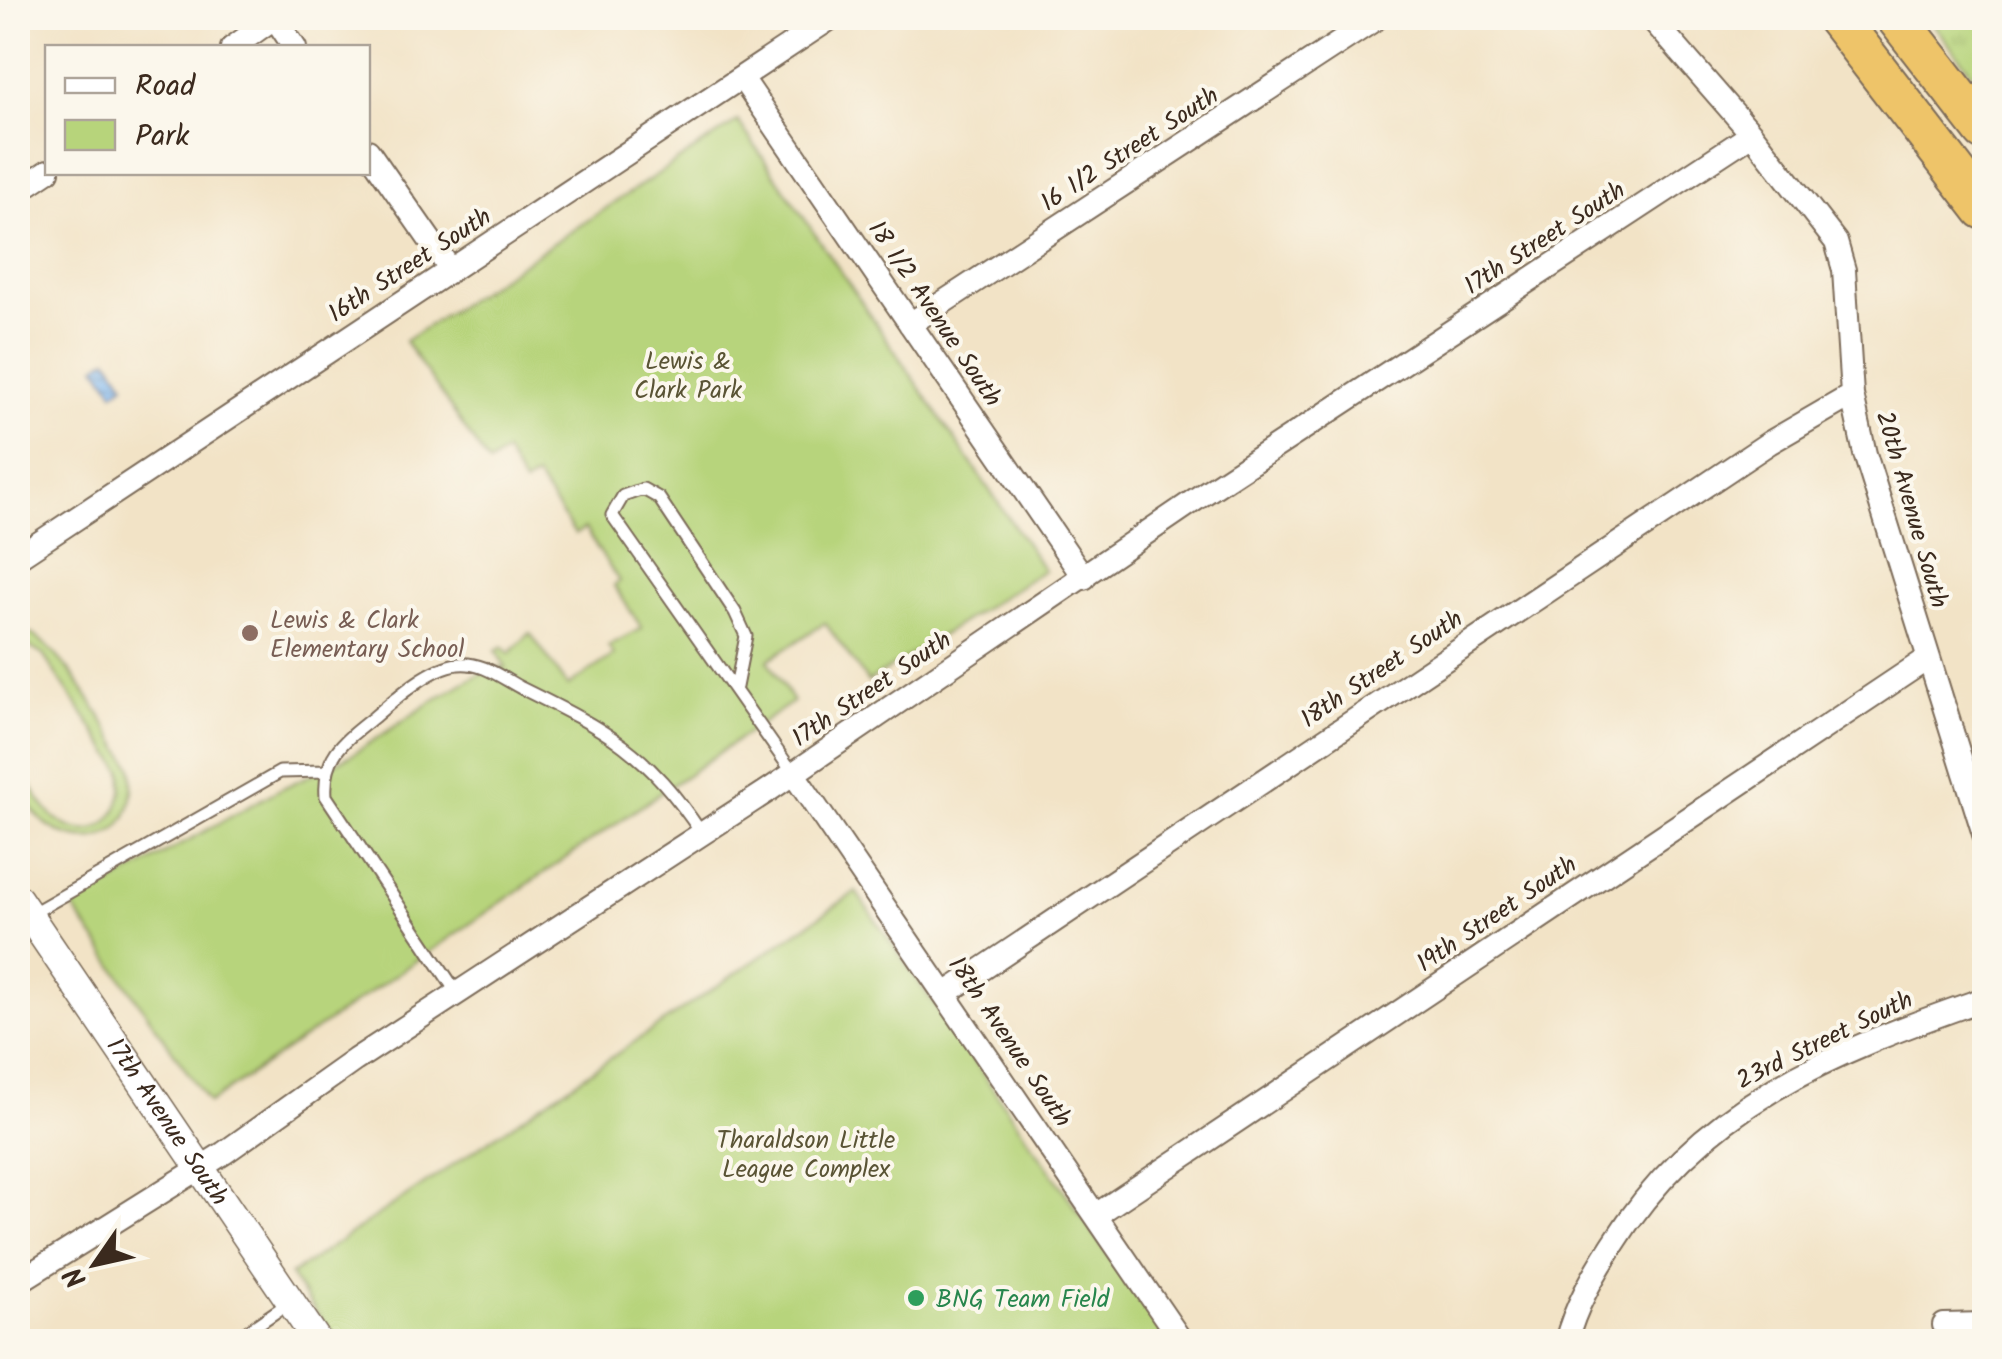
<svg xmlns="http://www.w3.org/2000/svg" width="2002" height="1359" viewBox="0 0 2002 1359" font-family="Kalam,sans-serif">
  <style>
    .grass { fill: url(#grass-tufts); stroke: #797f4c; stroke-width: 2.5 }
    .park { fill: #b7d47b; stroke: #797f4c; stroke-width: 2.5 }
    .water { fill: url(#water-rules); stroke: #5e7087; stroke-width: 2.5 }
    .lines { fill: none; stroke-linecap: round; stroke-linejoin: round }
    .service-casing { stroke: #7b6b59; stroke-width: 15 }
    .minor-casing { stroke: #7b6b59; stroke-width: 26 }
    .tertiary-casing { stroke: #7b6b59; stroke-width: 31 }
    .motorway-casing { stroke: #7b6b59; stroke-width: 44 }
    .service { stroke: #fff; stroke-width: 11 }
    .minor { stroke: #fff; stroke-width: 22 }
    .tertiary { stroke: #fff; stroke-width: 28 }
    .motorway { stroke: #eec469; stroke-width: 40 }
    .education-dot { fill: #8d6e63; stroke: #fbf7ec; stroke-width: 4 }
    .leisure-dot { fill: #2e9e5b; stroke: #fbf7ec; stroke-width: 4 }
    .labels { text-anchor: middle; stroke-width: 8; stroke-linejoin: round; paint-order: stroke }
    .street-label { font-size: 25px; fill: #3b2a1e; stroke: #fbf7ec }
    .park-label { font-size: 25px; fill: #5a5435; stroke: #fbf7ec }
    .education-label { font-size: 25px; fill: #785e54; stroke: #fbf7ec; text-anchor: start }
    .leisure-label { font-size: 25px; fill: #27864d; stroke: #fbf7ec; text-anchor: start }
  </style>
  <defs>
    <pattern id="grass-tufts" width="24" height="20" patternUnits="userSpaceOnUse" patternTransform="scale(2.5)"><rect width="24" height="20" fill="#b7d47b"/><path d="M3 7l-1-3M5 7V3M7 7l1-3M15 17l-1-3M17 17v-4M19 17l1-3" fill="none" stroke="#9eb66a"/></pattern>
    <pattern id="water-rules" width="6" height="5" patternUnits="userSpaceOnUse" patternTransform="scale(2.5)"><rect width="6" height="5" fill="#80b7f0"/><path d="M0 2.5h6" fill="none" stroke="#6a95c2"/></pattern>
  </defs>
  <rect width="100%" height="100%" fill="#fbf7ec"/>
  <filter id="ink" filterUnits="userSpaceOnUse"><feTurbulence type="fractalNoise" baseFrequency=".01" numOctaves="2"/><feDisplacementMap in="SourceGraphic" scale="20" xChannelSelector="R" yChannelSelector="G"/><feConvolveMatrix kernelMatrix="1 2 1 2 8 2 1 2 1" color-interpolation-filters="sRGB"/></filter>
  <filter id="wash" filterUnits="userSpaceOnUse"><feTurbulence type="fractalNoise" baseFrequency=".0048" numOctaves="4" result="noise"/><feDisplacementMap in="SourceGraphic" scale="40" xChannelSelector="R" yChannelSelector="G"/><feGaussianBlur stdDeviation="2.25" result="paint"/><feColorMatrix in="noise" values="0 0 0 0 0 0 0 0 0 0 0 0 0 0 0 0 0 1.4 0 .05"/><feComposite in="paint" operator="in"/></filter>
  <g filter="url(#wash)">
    <rect width="100%" height="100%" fill="#f2e3c6"/>
    <path class="grass" d="M1928,18H1984V88Z"/>
    <path class="park" d="M738,121L1044,570L868,682L825,623L768,660L793,702L209,1103L72,906L276,791L350,756L442,695L489,669L506,668L496,651L503,647L509,654L530,633L568,686L614,655L608,646L642,628L614,586L619,581L585,529L575,534L536,477L524,485L505,452L489,464L405,341Z
      M18,629C61,638 107,730 132,767C146,876 17,848 18,765C29,782 40,805 55,818C95,850 128,814 122,771L43,655L18,640Z
      M856,892L1169,1341H336L290,1275Z"/>
    <path class="water" d="M108,358L125,384L114,392L97,366Z"/>
  </g>
  <g filter="url(#ink)">
    <g class="lines">
      <g class="service-casing">
        <path id="service" d="M736,687L746,636L735,612L659,498L643,489L623,496L612,515L793,773
          M31,914L280,772L324,771
          M457,993L326,796C323,755 344,741 374,717C395,699 430,667 458,664C481,661 502,678 521,688C608,731 647,751 702,834
          M232,1342L290,1302"/>
      </g>
      <g class="minor-casing">
        <path id="minor" d="M275,18L295,48
          M1651,18L1752,134L1836,242L1844,270L1852,395L1865,454L1984,834
          M232,48L274,18
          M742,78L1084,578
          M368,151L450,269
          M18,191L48,171
          M910,324L1377,18
          M18,557L831,18
          M793,773L1182,1342
          M945,994L1769,443L1852,395
          M1096,1215L1927,659
          M18,1282L224,1153L355,1060L769,790L1202,495L1752,134
          M1944,1325L1984,1324
          M1566,1342C1575,1307 1593,1276 1612,1246C1699,1105 1834,1051 1984,999"/>
      </g>
      <g class="tertiary-casing">
        <g id="tertiary">
          <path id="s1" d="M18,899L318,1342"/>
        </g>
      </g>
      <g class="motorway-casing">
        <path id="motorway" d="M1837,18L1984,209
          M1897,18L1984,130"/>
      </g>
      <use href="#service" class="service"/>
      <use href="#minor" class="minor"/>
      <use href="#tertiary" class="tertiary"/>
      <use href="#motorway" class="motorway"/>
    </g>
  </g>
  <circle class="education-dot" cx="250" cy="633" r="10"/>
  <circle class="leisure-dot" cx="916" cy="1298" r="10"/>
  <g class="labels">
    <g class="street-label">
      <text transform="translate(1129 148) rotate(-33)" y="9">16 1/2 Street South</text>
      <text transform="translate(1544 237) rotate(-33)" y="9">17th Street South</text>
      <text transform="translate(409 264) rotate(-33)" y="9">16th Street South</text>
      <text transform="translate(936 313) rotate(56)" y="9">18 1/2 Avenue South</text>
      <text transform="translate(1913 509) rotate(74)" y="9">20th Avenue South</text>
      <text transform="translate(1381 668) rotate(-34)" y="9">18th Street South</text>
      <text transform="translate(871 688) rotate(-34)" y="9">17th Street South</text>
      <text transform="translate(1496 913) rotate(-34)" y="9">19th Street South</text>
      <text transform="translate(1824 1039) rotate(-26)" y="9">23rd Street South</text>
      <text transform="translate(1011 1041) rotate(56)" y="9">18th Avenue South</text>
      <text dy="9" stroke="none"><textPath href="#s1" startOffset="268">17th Avenue South</textPath></text>
    </g>
    <g class="park-label">
      <text x="688" y="369">Lewis &amp;<tspan x="688" dy="29">Clark Park</tspan></text>
      <text x="806" y="1148">Tharaldson Little<tspan x="806" dy="29">League Complex</tspan></text>
    </g>
    <g class="education-label">
      <text x="270" y="628">Lewis &amp; Clark<tspan x="270" dy="29">Elementary School</tspan></text>
    </g>
    <g class="leisure-label">
      <text x="936" y="1307">BNG Team Field</text>
    </g>
  </g>
  <rect width="2002" height="1359" fill="none" stroke="#fbf7ec" stroke-width="60"/>
  <rect x="45" y="45" width="325" height="130" fill="#fbf7ec" stroke="#aea59a" stroke-width="2.5"/>
  <rect x="65" y="78" width="50" height="15" fill="#ffffff" stroke="#aea59a" stroke-width="2.5"/>
  <text x="135" y="95" font-size="30" fill="#3b2a1e">Road</text>
  <rect x="65" y="120" width="50" height="30" fill="#b7d47b" stroke="#aea59a" stroke-width="2.5"/>
  <text x="135" y="145" font-size="30" fill="#3b2a1e">Park</text>
  <g transform="translate(95 1264) rotate(236)" stroke="#fbf7ec" stroke-width="8" paint-order="stroke">
  <path d="M0-8L18 38L0 25L-18 38Z" fill="#3b2a1e"/>
  <text y="-15" font-size="28" font-weight="bold" text-anchor="middle" fill="#3b2a1e">N</text>
  </g>
</svg>
